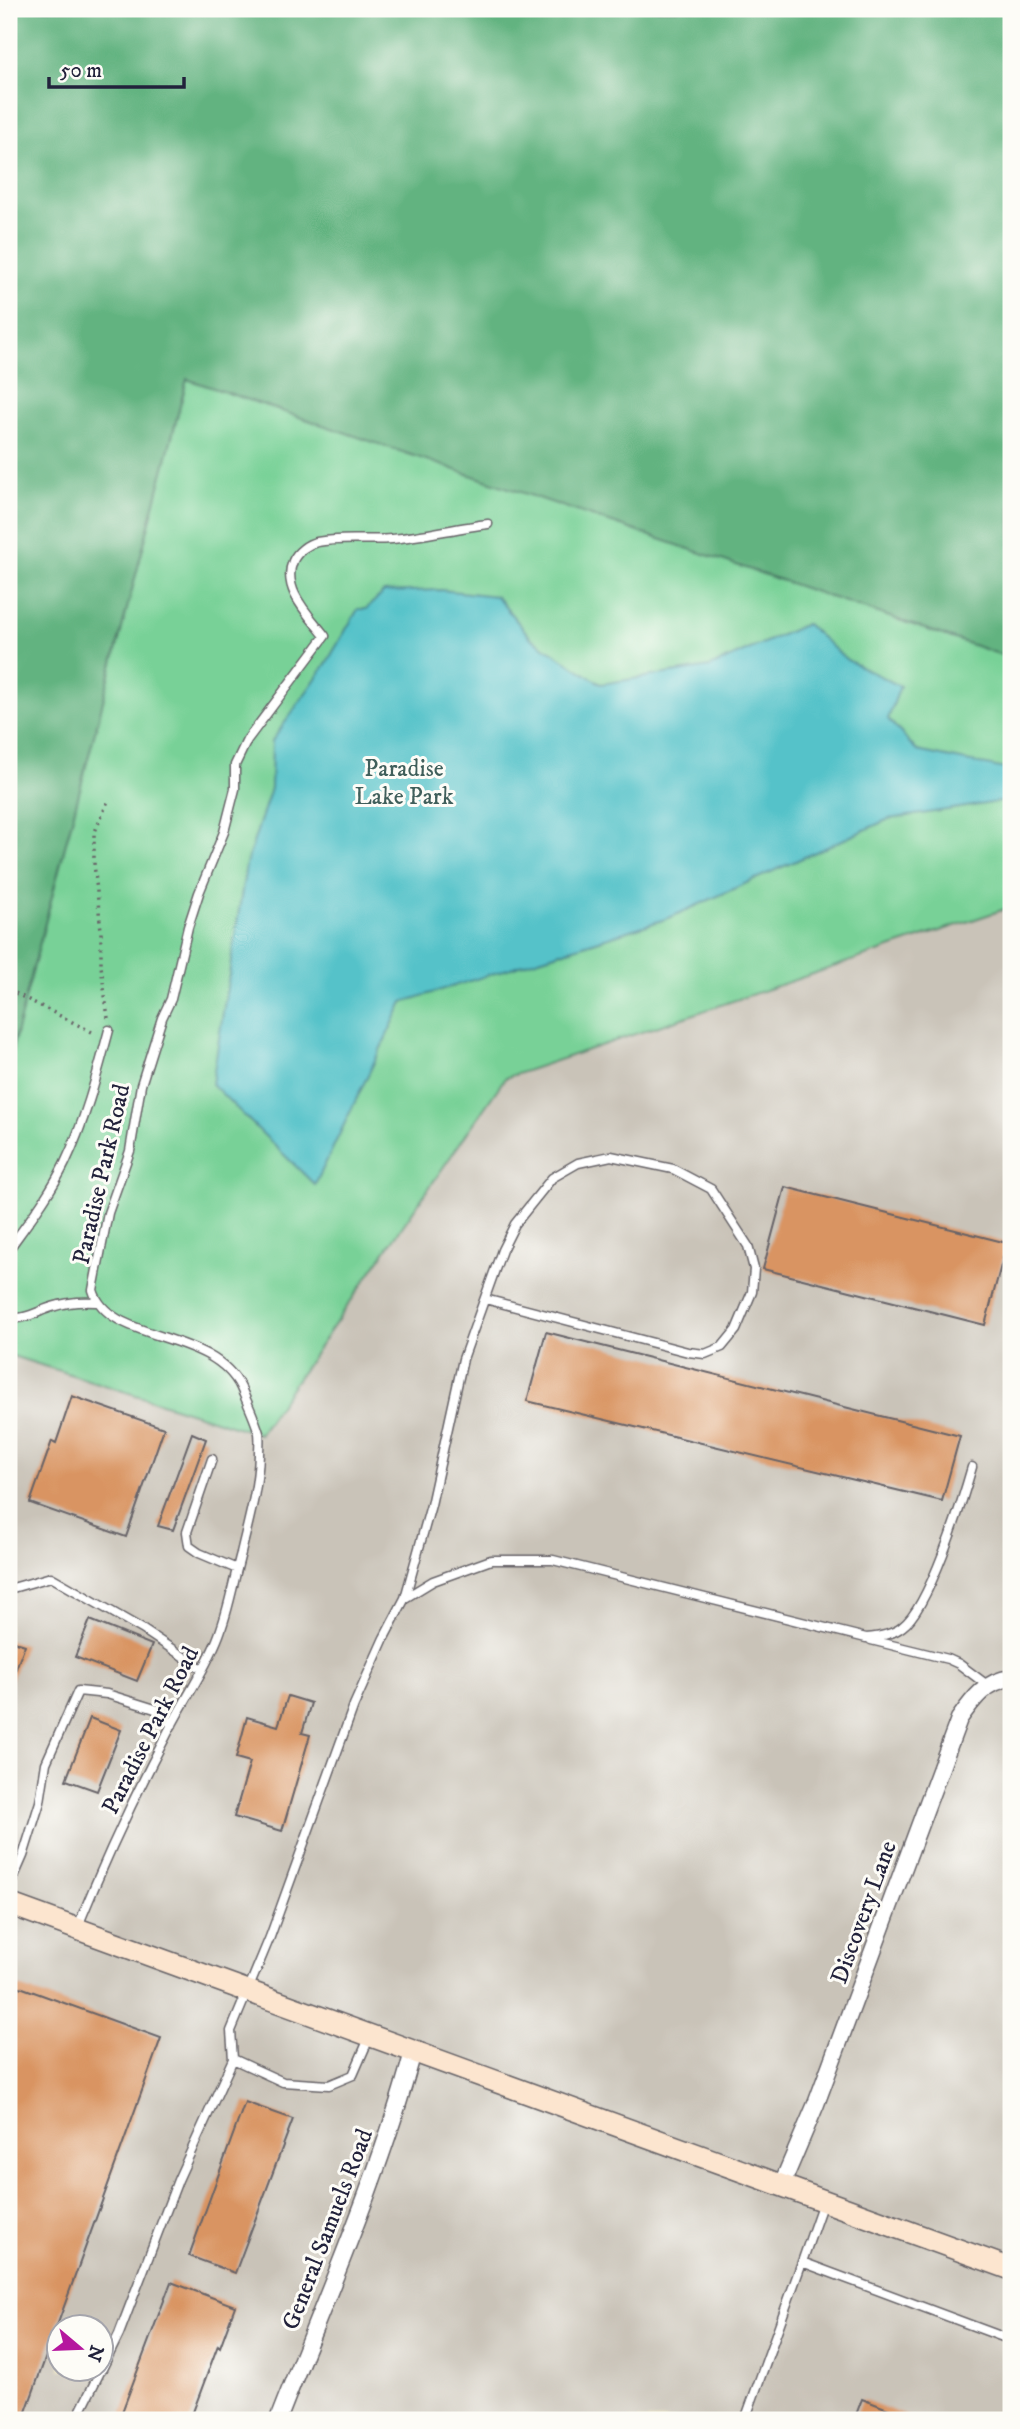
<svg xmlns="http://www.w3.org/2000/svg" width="1020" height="2429" viewBox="0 0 1020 2429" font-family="'IM FELL DW Pica',serif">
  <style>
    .industrial { fill: #c9c3b8; fill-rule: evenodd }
    .green { fill: #78d197; stroke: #4d7a69; stroke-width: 2 }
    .forest { fill: #62b380; stroke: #426a5e; stroke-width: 2 }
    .water { fill: #54c2c9; stroke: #3b7282; stroke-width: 2 }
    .building { fill: #d99462 }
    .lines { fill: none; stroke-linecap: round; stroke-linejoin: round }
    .lane-casing { stroke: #676468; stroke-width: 11 }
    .street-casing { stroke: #676468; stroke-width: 19 }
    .secondary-casing { stroke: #676468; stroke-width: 24 }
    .path { stroke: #676468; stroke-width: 3.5; stroke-dasharray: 2 5; stroke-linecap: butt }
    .lane { stroke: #fff; stroke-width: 8 }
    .street { stroke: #fff; stroke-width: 16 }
    .secondary { stroke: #fce5cf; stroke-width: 21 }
    .labels { text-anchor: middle; stroke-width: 6; stroke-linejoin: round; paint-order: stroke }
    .park-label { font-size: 24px; fill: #405f5b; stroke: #fdfcf7 }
    .street-label { font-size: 24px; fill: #22223b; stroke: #fdfcf7 }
  </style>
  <rect width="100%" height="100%" fill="#fdfcf7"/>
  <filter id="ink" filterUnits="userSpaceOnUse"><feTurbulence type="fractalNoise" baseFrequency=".0143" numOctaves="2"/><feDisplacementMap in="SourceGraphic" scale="14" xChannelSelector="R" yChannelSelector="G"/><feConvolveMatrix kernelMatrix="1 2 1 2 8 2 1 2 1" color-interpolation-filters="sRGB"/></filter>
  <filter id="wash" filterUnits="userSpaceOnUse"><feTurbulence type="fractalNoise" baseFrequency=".00686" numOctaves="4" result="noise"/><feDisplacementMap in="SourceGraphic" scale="28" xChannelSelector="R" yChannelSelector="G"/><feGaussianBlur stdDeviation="1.57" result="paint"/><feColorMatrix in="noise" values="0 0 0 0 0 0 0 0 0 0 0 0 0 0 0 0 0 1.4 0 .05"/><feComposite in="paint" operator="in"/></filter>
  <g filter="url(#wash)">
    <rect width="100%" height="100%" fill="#e8e0bb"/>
    <path class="industrial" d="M1011,907V2420H9V1355L259,1434L505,1078ZM60,2328H102V2370H60Z"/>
    <path class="green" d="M187,379L1011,658V907L505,1078L259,1434L9,1355V1061Z"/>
    <path class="forest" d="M9,9H1011V658L187,379L9,1061Z"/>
    <path class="water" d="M441,590L496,596L531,638L601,684L710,667L806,624L847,660L900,686L888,719L917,751L1011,770V800L889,819L669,918L403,1002L315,1185L212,1084L246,865L271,788L272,741L326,664L358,609H366L384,592Z"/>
    <g id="blocks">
      <path class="building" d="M785,1187L1007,1243L985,1325L763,1269Z
        M546,1332L960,1436L942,1501L527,1401Z
        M72,1396L164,1428L126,1537L30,1503L52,1441L56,1443Z
        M192,1433L206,1439L173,1530L158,1526Z
        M90,1620L152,1645L137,1681L75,1657Z
        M9,1640L25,1645L10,1684H9Z
        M288,1696L311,1703L302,1733L310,1735L282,1831L234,1817L250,1762L236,1758L247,1717L278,1726Z
        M90,1718L121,1730L97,1791L66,1780Z
        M9,1983L161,2038L23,2420H9Z
        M245,2102L293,2119L235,2273L189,2256Z
        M171,2282L235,2306L220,2347L218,2345L190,2420H119Z
        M862,2399L914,2419V2420H854Z"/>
    </g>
  </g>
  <g filter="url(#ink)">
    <use href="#blocks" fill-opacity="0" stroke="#676468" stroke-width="2"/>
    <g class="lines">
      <g class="lane-casing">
        <path id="lane" d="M9,1249C29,1221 50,1194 65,1163C85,1121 97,1075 109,1030
          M9,1317C24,1321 38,1311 52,1307C66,1302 82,1301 97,1302
          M212,1459L187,1532L189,1546L199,1553L237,1569
          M9,1589L51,1577L142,1629L202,1669
          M405,1598L431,1505L463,1359L502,1250L515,1224L552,1178L578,1163L611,1156L673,1169L711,1189L748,1246L754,1269L752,1292L736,1330L722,1347L705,1354L688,1352L485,1299
          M871,1640L948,1659L959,1664L987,1685
          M9,1888L23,1856L40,1802L46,1763L78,1691L107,1694L155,1709L172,1725
          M78,1926C104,1862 133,1799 165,1738C181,1705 203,1674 217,1640C229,1611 233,1582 241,1553C249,1519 258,1489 259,1454C259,1447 260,1439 259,1433C255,1419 247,1402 241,1388C212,1328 109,1344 93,1290L108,1213L130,1151L141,1085L162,1018L171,999L188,927L199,893L224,832L235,789V765L247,740L325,636C309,615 281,589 293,561C297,552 307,544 317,542C341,537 368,541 392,539C424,536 456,528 488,524
          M370,2036L353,2075L329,2085L283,2082L233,2059L231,2031L270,1937L354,1705L384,1638L405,1598L433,1581L491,1560H553L866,1638C878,1637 892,1635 902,1627C929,1608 962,1502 972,1467
          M802,2262L823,2202
          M102,2369L119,2334L178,2180L233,2059
          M76,2420L101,2370
          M745,2420L802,2262L1011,2340"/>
      </g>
      <g class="street-casing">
        <path id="street" d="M782,2184L816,2104L959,1719C973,1699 986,1681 1011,1678
          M278,2420C325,2299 379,2178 413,2052"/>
      </g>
      <g class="secondary-casing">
        <path id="secondary" d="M9,1904L1011,2269"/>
      </g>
      <path class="path" d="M9,766L11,763
        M9,990L96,1034
        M108,1018L101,966V930L94,863V834L108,801"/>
      <use href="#lane" class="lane"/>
      <use href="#street" class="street"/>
      <use href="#secondary" class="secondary"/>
    </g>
  </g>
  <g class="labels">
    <g class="park-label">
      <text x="404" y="776">Paradise<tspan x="404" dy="28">Lake Park</tspan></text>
    </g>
    <g class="street-label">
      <text transform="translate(101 1174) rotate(-77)" y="8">Paradise Park Road</text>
      <text transform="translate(150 1730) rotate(-63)" y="8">Paradise Park Road</text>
      <text transform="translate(863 1912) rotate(-70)" y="8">Discovery Lane</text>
      <text transform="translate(327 2229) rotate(-69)" y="8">General Samuels Road</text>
    </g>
  </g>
  <rect width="1020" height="2429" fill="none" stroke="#fdfcf7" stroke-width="35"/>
  <g transform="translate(80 2348) rotate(109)"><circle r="33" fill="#fdfcf7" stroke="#a5a5ac" stroke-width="2"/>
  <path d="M0-5L12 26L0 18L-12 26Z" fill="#b5179e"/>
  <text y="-10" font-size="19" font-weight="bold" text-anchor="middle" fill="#22223b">N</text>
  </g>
  <path d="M49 77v10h135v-10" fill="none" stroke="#22223b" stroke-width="3.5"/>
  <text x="60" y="77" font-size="21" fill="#22223b" stroke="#fdfcf7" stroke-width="5" paint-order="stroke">50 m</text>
</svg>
